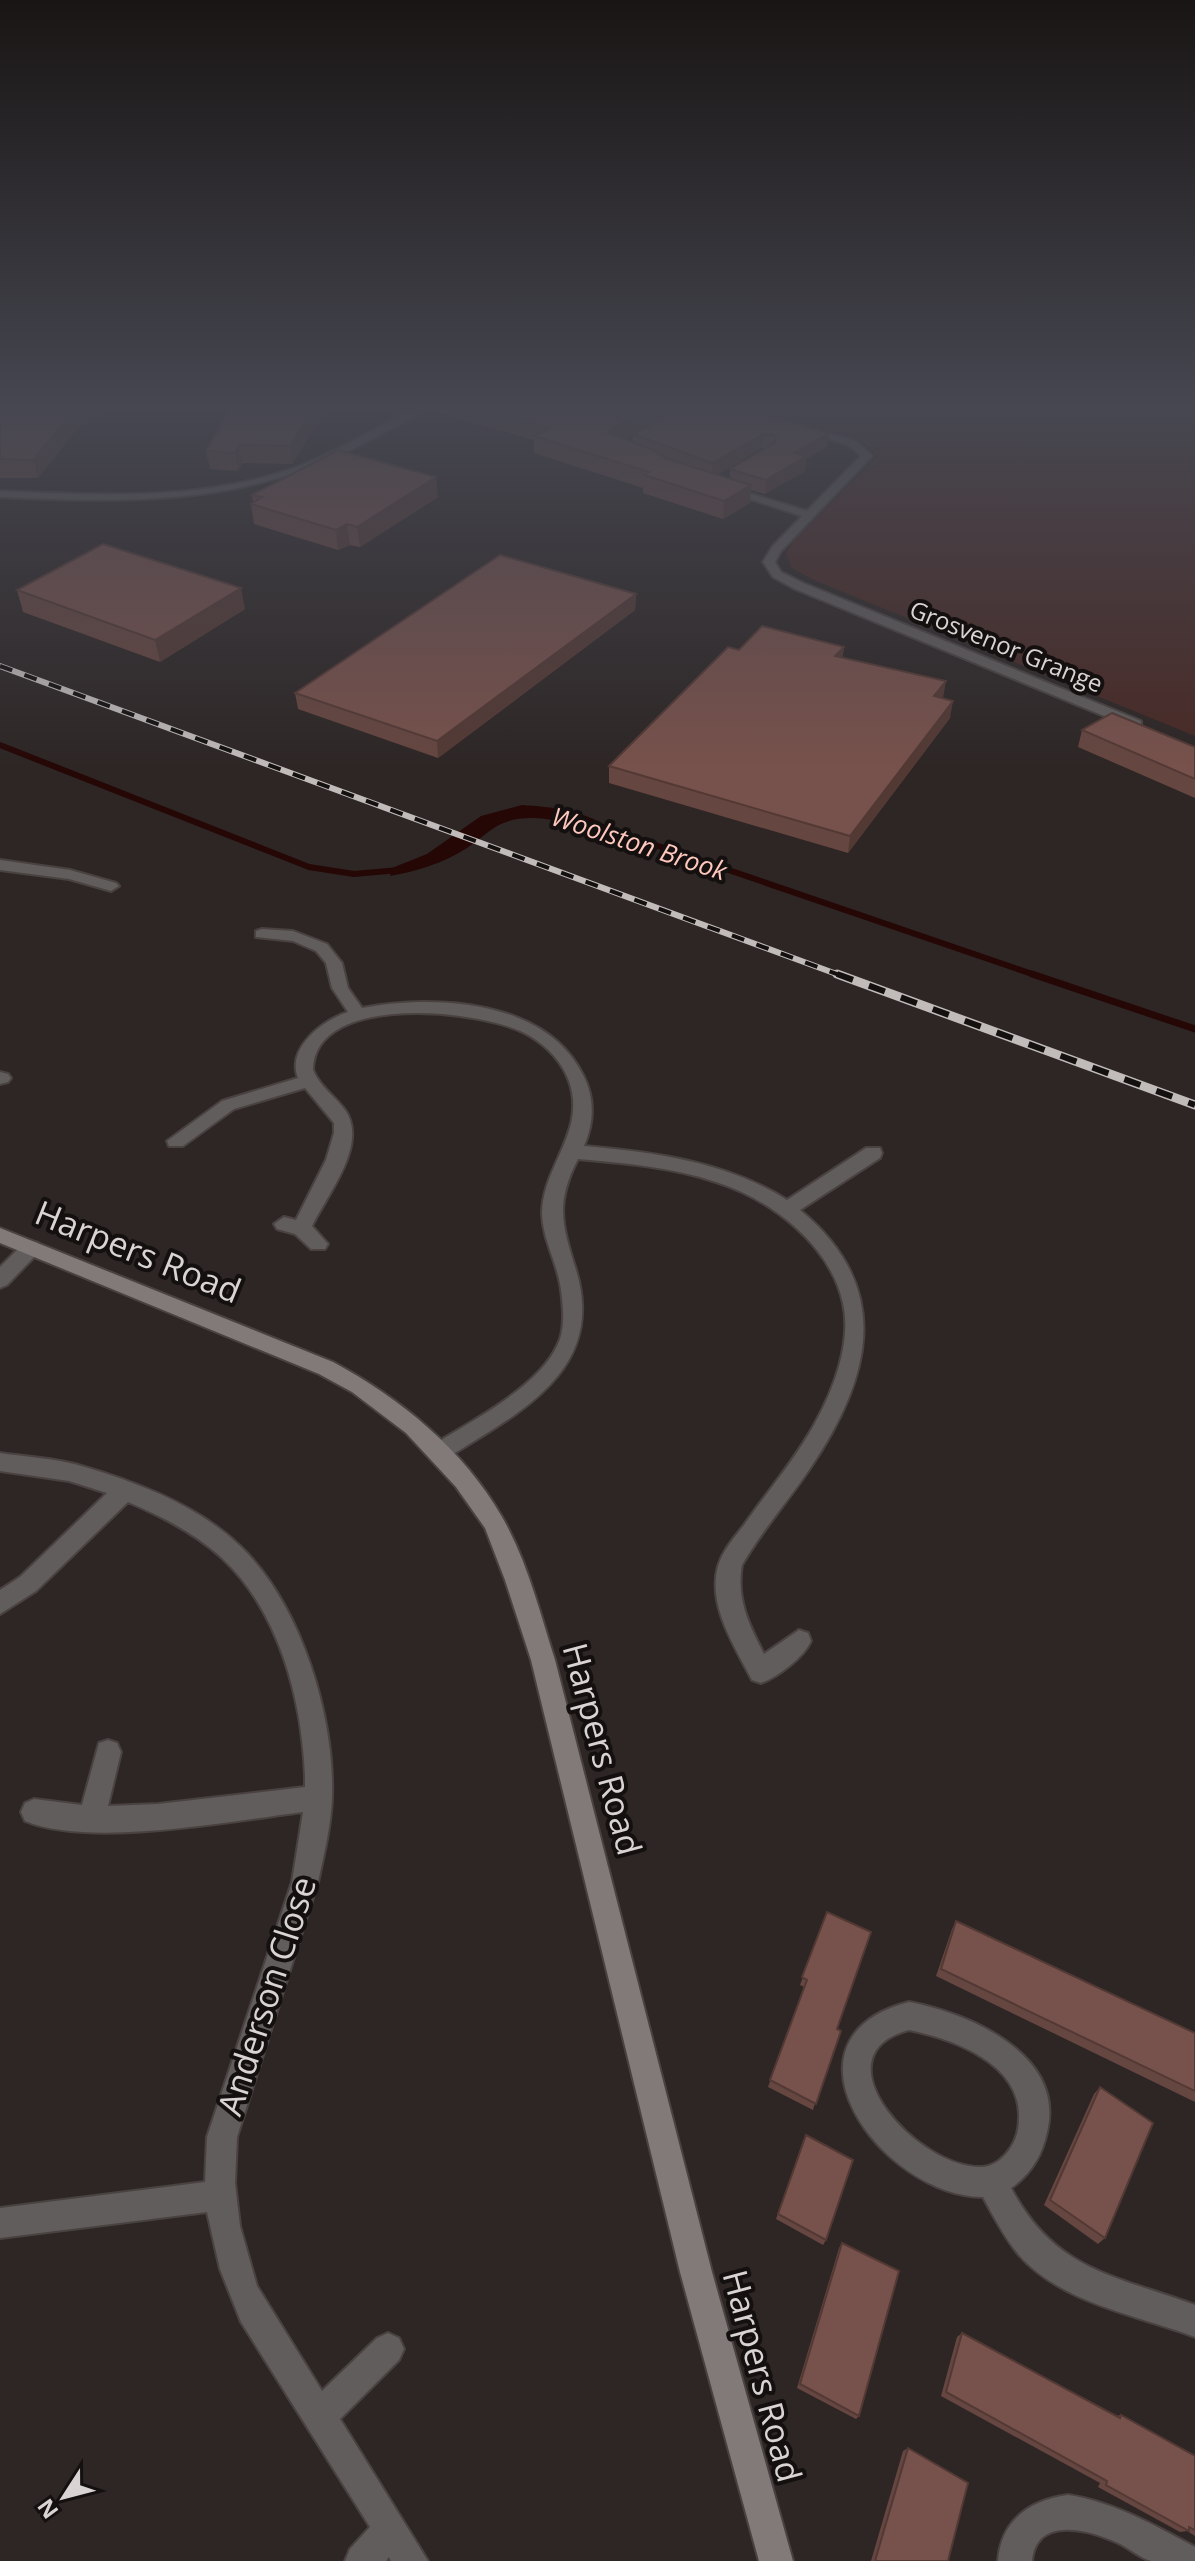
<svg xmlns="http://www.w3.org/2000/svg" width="1195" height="2561" viewBox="0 0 1195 2561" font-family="'Open Sans',sans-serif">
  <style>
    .green { fill: #482924 }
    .water { fill: #250705 }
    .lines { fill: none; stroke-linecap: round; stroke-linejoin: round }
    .stream-far1 { stroke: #250705; stroke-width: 6 }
    .stream { stroke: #250705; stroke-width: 7 }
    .street-casing { stroke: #494241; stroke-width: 4 }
    .secondary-casing { stroke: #494241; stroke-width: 4 }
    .street { fill: #615d5c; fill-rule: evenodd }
    .secondary { fill: #817a79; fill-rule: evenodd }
    .rail-far1-casing { stroke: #c1bbba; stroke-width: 6 }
    .rail-casing { stroke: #c1bbba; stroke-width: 9 }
    .rail-far1 { stroke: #13100f; stroke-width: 4; stroke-dasharray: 13; stroke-linecap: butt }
    .rail { stroke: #13100f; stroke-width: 6; stroke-dasharray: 17; stroke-linecap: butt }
    .wall { fill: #664640; fill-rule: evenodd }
    .shaded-wall { fill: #533934 }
    .building { fill: #77514b; stroke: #533934; stroke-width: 2 }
    .labels { text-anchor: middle; stroke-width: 8; stroke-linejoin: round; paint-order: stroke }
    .far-street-label { font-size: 24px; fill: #d9d4d3; stroke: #13100f }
    .far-water-label { font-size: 26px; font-style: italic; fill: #ffc7bd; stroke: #13100f }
    .near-street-label { font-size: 34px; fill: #d9d4d3; stroke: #13100f }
  </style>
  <rect width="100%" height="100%" fill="#2d2625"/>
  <path class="green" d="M753,410H1195V736L814,580L792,568L786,553L795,539L877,457L866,444Z"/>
  <path class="water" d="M522,805C552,807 582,810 608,827L607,833C582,830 559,818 533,818C499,818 492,830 467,848C444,863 417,871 390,876L392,868L427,854L481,816Z"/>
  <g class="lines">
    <path class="stream-far1" d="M0,745L309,867L354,874L399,870
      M600,826L1038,976"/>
    <path class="stream" d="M1032,974L1195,1029"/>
    <g class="street-casing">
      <path id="street" d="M411,410H423C408,422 387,431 370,440C249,506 133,503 0,497V491C101,495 205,502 302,465C340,450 375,428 411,410Z
        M800,426L856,441L872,456L781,551L775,562L781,572L803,583L1141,721V727H1131L795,589L773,577L763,562L772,547L802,516L719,489L725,486L807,511L861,456L848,445L800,430Z
        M0,860L70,870L116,883L119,886L111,891L69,879L0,870Z
        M262,929L293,931L327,944L342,963L348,988L362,1008C436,994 546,1000 583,1075C595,1098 594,1123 584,1146C654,1152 727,1162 787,1200L866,1148H880L882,1153L880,1158L800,1210C896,1289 870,1380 809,1470C787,1502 761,1532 742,1565C736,1599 749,1625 764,1654L799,1630L808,1633L811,1641C804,1657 778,1677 761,1683L752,1680C735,1647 707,1605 718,1566C723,1550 734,1538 744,1525C767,1492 794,1461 814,1425C833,1391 852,1343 843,1303C830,1244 770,1199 716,1182C672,1167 624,1163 578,1159C555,1203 562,1225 576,1270C607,1371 518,1413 447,1458L439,1461L431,1458L428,1452L431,1446C471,1421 544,1385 560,1339C565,1324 563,1305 561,1290C558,1264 543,1241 542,1214C542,1166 587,1132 569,1081C562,1062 548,1047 530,1036C486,1009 314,991 313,1070C320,1087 335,1096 345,1110C369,1144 327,1195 312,1226L328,1244L325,1249H311L295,1234L277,1229L274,1224L284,1217L296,1220L326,1160L334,1133V1123L305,1088L234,1109L183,1146H169L167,1141L222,1101L298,1078C286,1048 323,1020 348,1012L332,988L326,963L316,951L293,941L256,937V931Z
        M0,1072L8,1074L11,1078L8,1082L0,1084Z
        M31,1241L38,1243L41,1248L38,1253L7,1285L0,1288V1267L24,1243Z
        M0,1453C26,1457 53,1458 78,1465C134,1481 198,1505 240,1546C301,1604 335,1717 332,1798C331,1825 324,1855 318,1882L237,2137L235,2183L240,2226L257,2286L322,2391L377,2338L388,2333L399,2338L404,2349L399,2360L340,2419L428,2561H391L389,2557L386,2561H345L350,2549L370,2527L241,2322L220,2269L207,2212L0,2238V2208L205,2182L207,2137L292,1882L303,1812C231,1821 91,1848 25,1821L21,1812L25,1803L34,1799L82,1805L99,1743L108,1740L117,1743L121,1752L108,1806L158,1804L305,1787V1776C302,1701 280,1612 222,1558C195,1533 161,1516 128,1502L36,1591L0,1614V1590L20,1577L107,1493L69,1481L0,1471Z
        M909,2002C968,2013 1066,2054 1047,2132C1042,2156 1031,2174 1011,2188C1055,2271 1114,2275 1195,2305V2337C1137,2315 1061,2303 1019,2255C1004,2237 994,2217 983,2197C881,2196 768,2038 909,2002ZM909,2030C953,2039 1021,2063 1019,2118C1019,2128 1017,2138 1011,2147C1005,2157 995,2166 983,2167C918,2170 814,2055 909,2030Z
        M1068,2495C1114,2502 1154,2525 1195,2547V2561C1182,2561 1164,2561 1151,2561C1140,2558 1129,2548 1118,2543C1090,2530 1036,2515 1032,2561H998C1001,2520 1030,2500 1068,2495Z"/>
    </g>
    <g class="secondary-casing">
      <path id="secondary" d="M0,1228L333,1362C400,1398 464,1450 502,1517C527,1560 540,1613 555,1660L712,2272L793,2561H759L680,2272L531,1660L505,1580L485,1528L456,1487L406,1433L352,1392L319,1374L0,1243Z"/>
    </g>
    <use href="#street" class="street"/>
    <use href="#secondary" class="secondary"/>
    <g class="rail-far1-casing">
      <path id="rail-far1" d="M0,666L842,976"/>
    </g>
    <g class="rail-casing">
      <path id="rail" d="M837,974L1195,1105"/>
    </g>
    <use href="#rail-far1" class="rail-far1"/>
    <use href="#rail" class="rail"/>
  </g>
  <path class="wall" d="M0,410H105L99,419L91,418L87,423H82L38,478H0Z
    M215,410H325L292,464L242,463L238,471L210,469L206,451L229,410Z
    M439,410H750L829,433L827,447L806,459L805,471L765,494L751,490L750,503L723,519L643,493V488L534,453V440L439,413ZM633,435L632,442L624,439ZM762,448H766L730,469V478L717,475Z
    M252,495L438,497L360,547L350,545L338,550L254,524L251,504L253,502Z
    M17,590L245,609L160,662L23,612Z
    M636,594L635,610L438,758L298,709L295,693Z
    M844,647L842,657L943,698L950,718L848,853L609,783V766L739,650Z
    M1082,730L1195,747V798L1078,747Z
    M827,1912L837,2029L813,2110L768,2087L804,1987L800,1985Z
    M956,1921L1195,2033V2102L936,1976L952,1929Z
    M1100,2087L1105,2238L1098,2244L1044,2205L1094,2094Z
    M803,2141L826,2240L823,2245L776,2219Z
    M842,2243L859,2416L856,2419L797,2388L839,2248Z
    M962,2333L1116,2416L1121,2415L1195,2456V2536L1187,2531L1180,2532L1098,2487L1100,2483L941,2396L957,2337Z
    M908,2448L948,2561H871L903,2451Z"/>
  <path class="shaded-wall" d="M74,410H79L82,423L38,478L33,460Z
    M83,410H89L91,418L87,423Z
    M97,410H105L99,419Z
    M312,410H325L292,464L290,446Z
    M648,410H681L610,446L608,433L610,429Z
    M829,433L827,447L806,459L805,471L765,494L766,480L794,453Z
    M764,434L762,448L712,478V463Z
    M239,445L242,463L238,471L235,453Z
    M436,477L438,497L360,547L357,527Z
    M751,485L750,503L723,519L724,501Z
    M347,524L350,545L338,550L336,530Z
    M241,588L245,609L160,662L155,640Z
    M636,594L635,610L438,758L437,741Z
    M844,647L842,664L835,656Z
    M946,681L943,698L934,696Z
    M953,701L950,718L848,853L850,836Z"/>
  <path class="building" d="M0,410H74L33,460L0,459Z
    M229,410H312L290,446L239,445L235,453L206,451Z
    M487,410H648L610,429L608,433L653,450L667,459L751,485L724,501L644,475L649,472L534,436L550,428Z
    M677,410H750L829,433L794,453L806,456L766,480L730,469L775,443L776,437L773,434H764L712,463L633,434Z
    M338,450L436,477L357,527L347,524L336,530L251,504L262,497L252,495Z
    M103,544L241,588L155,640L17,590Z
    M500,555L636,594L437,741L295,693Z
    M762,626L844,647L835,656L946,681L934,696L953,701L850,836L609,766L728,647L739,650Z
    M1112,713L1195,747V779L1082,730Z
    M827,1912L871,1932L837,2029L841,2031L816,2104L770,2080L807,1980L802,1977Z
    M956,1921L1195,2033V2091L941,1969Z
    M1100,2087L1153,2123L1105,2238L1050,2200Z
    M806,2135L853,2160L826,2240L778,2214Z
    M842,2243L899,2271L859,2416L800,2384Z
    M962,2333L1120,2418L1121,2415L1195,2456V2530L1189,2527V2531L1106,2485L1107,2481L946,2392Z
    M908,2448L968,2483L948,2561H875Z"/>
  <linearGradient id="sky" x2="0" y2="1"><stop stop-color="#191514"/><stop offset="0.53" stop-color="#464751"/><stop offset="1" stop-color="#464751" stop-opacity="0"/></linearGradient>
  <rect width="1195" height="768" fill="url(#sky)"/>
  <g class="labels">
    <g class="far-street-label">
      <text transform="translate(1006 647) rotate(22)" y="8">Grosvenor Grange</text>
    </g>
    <g class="far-water-label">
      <text transform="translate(639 844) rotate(18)" y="9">Woolston Brook</text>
    </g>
    <g class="near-street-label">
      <text transform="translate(138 1252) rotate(22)" y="12">Harpers Road</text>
      <text transform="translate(602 1749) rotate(75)" y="12">Harpers Road</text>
      <text transform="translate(267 1996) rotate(-72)" y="12">Anderson Close</text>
      <text transform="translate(762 2376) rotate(75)" y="12">Harpers Road</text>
    </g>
  </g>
  <g transform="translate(64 2497) rotate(234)" stroke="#13100f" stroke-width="6" paint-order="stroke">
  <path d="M0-6L14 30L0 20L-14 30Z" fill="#d9d4d3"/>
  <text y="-12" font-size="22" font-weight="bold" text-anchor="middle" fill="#d9d4d3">N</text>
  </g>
</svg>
